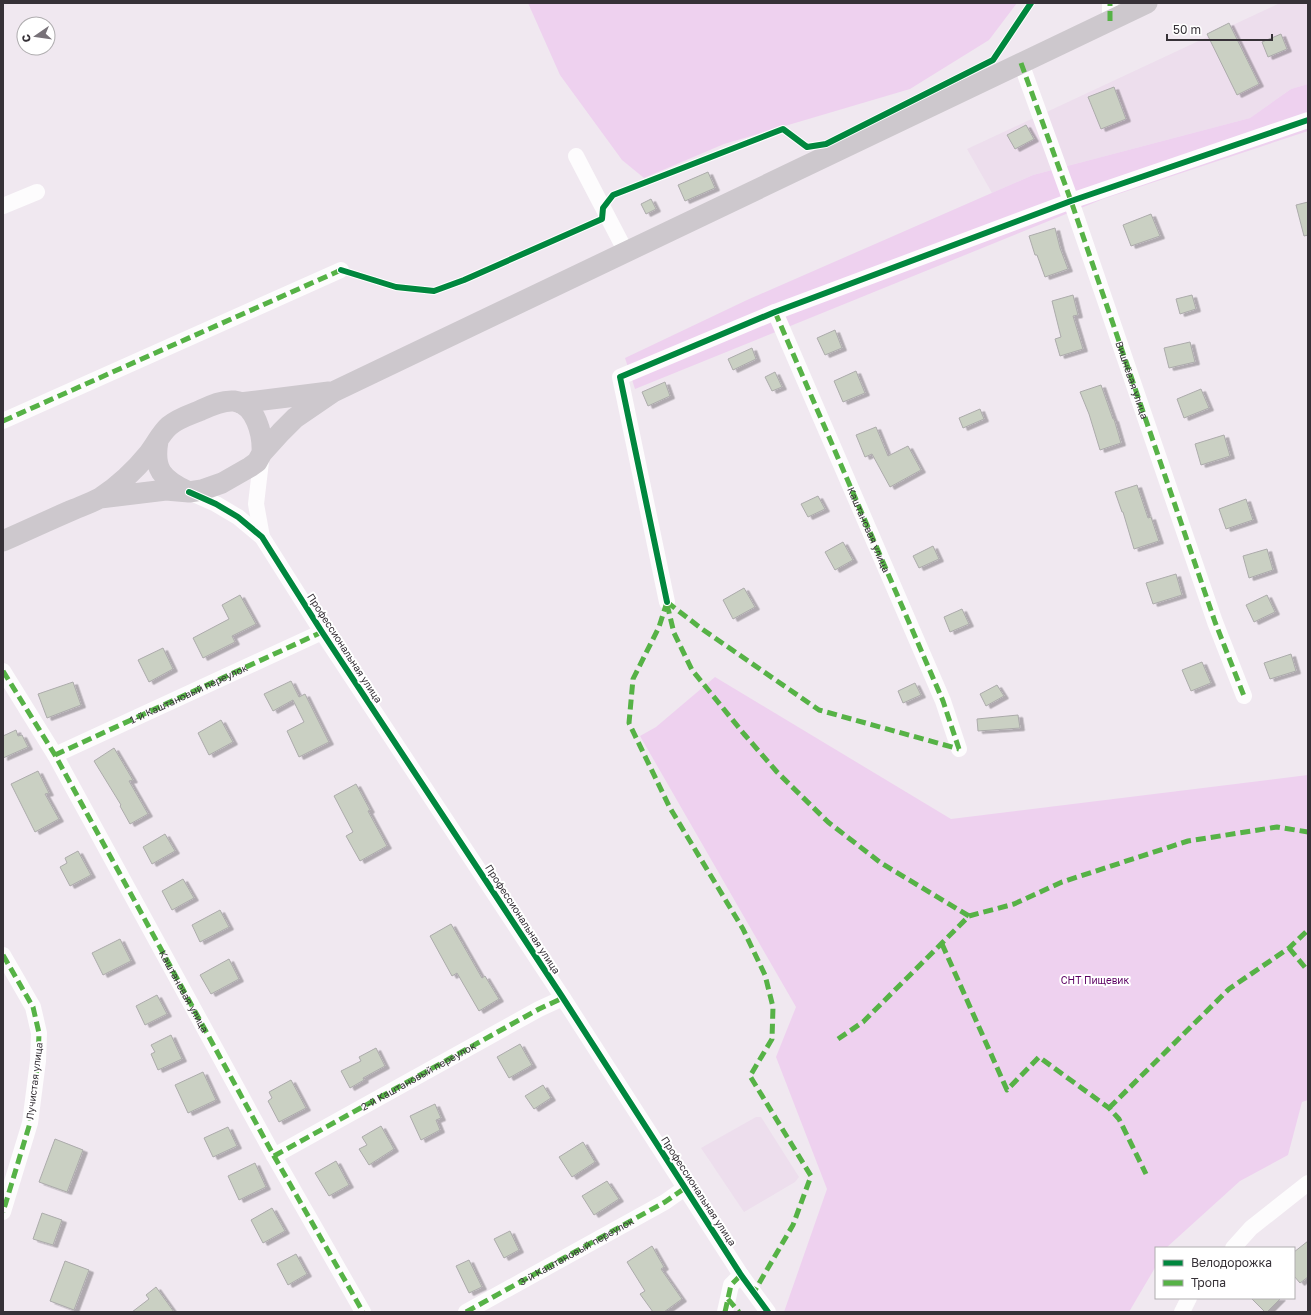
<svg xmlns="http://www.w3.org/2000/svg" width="1311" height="1315" viewBox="0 0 1311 1315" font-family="'Golos Text',sans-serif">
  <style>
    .built { fill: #eddeed }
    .green { fill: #eed1ef }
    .building { fill: #cad0c3; stroke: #acabab; filter: url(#shadow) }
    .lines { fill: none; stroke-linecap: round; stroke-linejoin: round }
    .minor { stroke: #fdfcfd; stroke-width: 16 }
    .major { stroke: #cdc8cd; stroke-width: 21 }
    .quiet { stroke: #56b246; stroke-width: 5; stroke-dasharray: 10 5; stroke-linecap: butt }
    .cycleway-casing { stroke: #fff; stroke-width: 8 }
    .cycleway { stroke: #00873e; stroke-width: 6 }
    .labels { text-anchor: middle; stroke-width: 4; stroke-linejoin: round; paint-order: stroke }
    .street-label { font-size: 10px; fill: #363137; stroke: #fff }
    .park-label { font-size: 10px; fill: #5c0163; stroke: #fff }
  </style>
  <defs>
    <filter id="shadow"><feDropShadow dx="4.5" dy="2.5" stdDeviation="0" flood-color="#0004"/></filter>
  </defs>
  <rect width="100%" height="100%" fill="#f0e8f0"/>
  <path class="built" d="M1280,3H1308V84L1291,89L1250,118L1033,175L992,193L967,149Z
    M756,1117H761L799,1177L795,1182L744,1212L701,1148Z"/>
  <path class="green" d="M528,3H1017L989,40L910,89L724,144L644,178L622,160L560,75Z
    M1308,84V131L1103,199L635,389L625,358L747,300L1033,175L1250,118L1291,89Z
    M715,677L951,819L1308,775V1100L1302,1102L1288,1155L1240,1181L1166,1248H1156V1266L1129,1312H784L827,1189L776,1057L796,1007L640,736L656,727Z"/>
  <path class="building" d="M1229,23L1259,84L1237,95L1207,34Z
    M1281,34L1287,49L1268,57L1262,42Z
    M1114,87L1126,119L1101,129L1088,97Z
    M1026,125L1034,139L1015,149L1007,135Z
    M708,172L715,188L685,201L678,185Z
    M651,199L656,209L646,214L641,204Z
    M1308,202V235L1304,236L1296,205Z
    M1151,214L1160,236L1131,246L1123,225Z
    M1055,228L1060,248L1068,269L1045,277L1037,255H1035L1029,236Z
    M1073,295L1078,315L1073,316L1083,349L1060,356L1055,339L1061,337L1052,301Z
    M1192,295L1196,309L1180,314L1176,299Z
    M835,330L842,348L825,355L817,338Z
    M1190,342L1195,362L1169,368L1164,348Z
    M752,348L756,359L733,370L728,359Z
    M856,371L865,393L843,402L834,381Z
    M775,372L782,387L772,391L765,377Z
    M665,382L670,396L648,406L642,392Z
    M1101,385L1113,419H1114L1121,443L1100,450L1089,414L1080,392Z
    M1201,389L1209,408L1184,418L1177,399Z
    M980,409L984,419L963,428L959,418Z
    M876,427L888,456L908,446L921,470L890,487L872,454L865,457L856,435Z
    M1224,435L1230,456L1201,465L1195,444Z
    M1137,485L1148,518L1151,517L1159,541L1134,549L1123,512H1122L1115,492Z
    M818,496L825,509L808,517L801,504Z
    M1246,499L1253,520L1226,529L1219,509Z
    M843,542L853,560L835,570L825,552Z
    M933,546L939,559L919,568L913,556Z
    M1267,549L1273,570L1249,578L1243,556Z
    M1176,574L1182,595L1153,604L1146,583Z
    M744,588L755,607L733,619L723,600Z
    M240,595L256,624L232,636L235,642L203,658L193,638L229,619L222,605Z
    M1267,595L1275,612L1254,622L1246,605Z
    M962,609L969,624L950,632L944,617Z
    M163,648L173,669L149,682L138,660Z
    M1291,654L1296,671L1270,679L1264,663Z
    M1202,662L1211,683L1191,691L1182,670Z
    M291,681L299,697L305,694L329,742L299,757L287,731L304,722L293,700L273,711L264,694Z
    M73,682L81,705L47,718L38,694Z
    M915,683L921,695L903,703L898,691Z
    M997,685L1004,696L986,706L980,694Z
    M1018,715L1020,728L978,731L977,719Z
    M221,720L233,742L209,755L198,733Z
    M16,730L18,736L22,735L28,747L3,758V736Z
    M114,748L133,780L129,781L148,814L130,824L120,806L121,805L94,761Z
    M38,771L49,793L45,794L59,819L35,832L11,784Z
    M356,784L370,810L368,811L387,846L360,861L346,836L353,832L334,796Z
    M165,834L175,851L152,864L143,847Z
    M78,851L91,875L70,886L60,867L67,863L65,858Z
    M183,879L194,898L172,910L162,891Z
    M220,910L229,927L200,942L192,925Z
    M451,924L482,978L485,976L499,999L479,1011L457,973L452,976L430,936Z
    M120,939L131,961L103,975L92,953Z
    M229,959L239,979L211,994L200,975Z
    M157,995L167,1014L145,1025L136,1006Z
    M171,1035L182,1059L158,1070L151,1054L155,1052L151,1045Z
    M520,1044L532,1065L509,1078L497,1057Z
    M376,1048L385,1066L363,1078L364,1080L350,1088L341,1071L361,1061L359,1057Z
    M203,1072L216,1100L188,1113L175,1085Z
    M291,1080L306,1108L279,1122L268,1101L272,1098L269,1092Z
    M543,1085L551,1098L534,1109L525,1096Z
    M435,1104L441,1118L436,1120L440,1130L421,1140L410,1116Z
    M381,1126L394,1149L369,1165L359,1149L367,1145L362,1137Z
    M228,1127L237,1146L213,1157L204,1138Z
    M55,1139L83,1150L67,1192L39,1182Z
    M583,1142L595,1162L572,1177L559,1157Z
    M336,1161L349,1185L329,1196L315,1173Z
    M255,1163L266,1187L239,1200L228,1176Z
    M607,1181L619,1199L594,1215L582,1196Z
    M272,1208L285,1231L263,1243L251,1220Z
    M42,1213L62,1220L53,1245L33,1239Z
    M510,1231L519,1250L504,1258L494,1239Z
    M1308,1241V1277L1300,1283L1294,1276V1252Z
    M652,1246L664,1267L661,1269L682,1299L664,1312H653L640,1294L645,1291L627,1262Z
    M296,1254L307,1274L288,1285L277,1264Z
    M469,1260L482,1287L469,1293L456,1266Z
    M65,1261L89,1270L74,1310L50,1301Z
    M156,1287L174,1312H132L149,1299L146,1295Z
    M1251,1298H1281L1267,1312H1265Z"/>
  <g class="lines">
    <g class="minor">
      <path d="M1110,21V3"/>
      <path d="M1021,63L1071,201L1215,622L1244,696"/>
      <path d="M576,156L626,252"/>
      <path d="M3,206L37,192"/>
      <path d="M775,312L943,701L959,749"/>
      <path d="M3,421L341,270"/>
      <path d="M189,492L216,504L238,517L262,537L322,632L563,998L741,1275L768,1312"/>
      <path d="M262,537L256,504L262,453"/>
      <path d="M667,602L620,377L775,312L1071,201L1308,120"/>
      <path d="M3,671L55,755L274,1156L363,1312"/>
      <path d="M55,755L322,632"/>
      <path d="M3,955L33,1007L39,1033L38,1061L30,1123L3,1212"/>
      <path id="s1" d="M274,1156L539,1009L563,998"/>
      <path d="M1233,1248L1251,1228L1308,1183"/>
      <path id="s2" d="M466,1312L665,1202L685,1188"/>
      <path d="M725,1312L731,1285L741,1275"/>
      <path d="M1182,1312L1189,1298"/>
    </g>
    <path class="major" d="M240,403L329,392
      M158,441C153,469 162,479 187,491
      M100,498L166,490L189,492L202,490L222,483L250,467L257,462L262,453L281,432L295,418L333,392L1147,3
      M3,541C25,531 47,521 70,511C79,507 91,503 100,498C118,486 136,469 149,453C156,444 161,433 169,426C177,419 189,415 199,411C210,406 222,400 234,401C256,404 263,435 262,453"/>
    <g class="quiet">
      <path d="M1110,21V3"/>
      <path id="s3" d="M1021,63L1071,201L1215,622L1244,696"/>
      <path id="s4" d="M775,312L943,701L959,749"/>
      <path d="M3,421L341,270L345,271"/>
      <path d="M667,602L659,627L633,679L629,723L670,808L743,929L765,975L773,1007L772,1039L750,1076L811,1176L793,1225L754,1292"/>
      <path d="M667,602L702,629L819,710L959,749"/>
      <path d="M667,604L674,633L692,670L744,734L777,772L828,822L881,863L969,916"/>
      <path id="s5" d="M3,671L55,755L274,1156L363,1312"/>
      <path id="s6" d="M55,755L322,632"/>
      <path d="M942,944L1007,1090L1039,1057L1109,1108L1119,1119L1146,1174"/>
      <path d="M1289,948L1308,971"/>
      <path d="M3,955L33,1007L39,1033L38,1061L30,1123L3,1212"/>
      <path d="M838,1039L863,1022L969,916L1014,904L1062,882L1188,841L1277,827L1308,832"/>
      <path d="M1109,1108L1229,989L1289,948L1308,930"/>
      <path d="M274,1156L539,1009L563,998"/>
      <path d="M728,1299L739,1312"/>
      <path d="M466,1312L665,1202L685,1188"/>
      <path d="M725,1312L731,1285L741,1275"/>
    </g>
    <g class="cycleway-casing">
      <path id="cycleway" d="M341,270L396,287L434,291L464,280L602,219L603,208L613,195L783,129L807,147L826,144L993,60L1031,3
        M189,492L216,504L238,517L262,537L322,632L563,998L741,1275L768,1312
        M667,602L620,377L775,312L1071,201L1308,120"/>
    </g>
    <use href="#cycleway" class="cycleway"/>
  </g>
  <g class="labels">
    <g class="street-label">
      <text dy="4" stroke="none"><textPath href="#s3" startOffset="336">Вишнёвая улица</textPath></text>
      <text dy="4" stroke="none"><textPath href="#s4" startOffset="237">Каштановая улица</textPath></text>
      <text transform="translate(345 648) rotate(57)" y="4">Профессиональная улица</text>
      <text dy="4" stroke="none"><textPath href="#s6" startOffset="147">1-й Каштановый переулок</textPath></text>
      <text transform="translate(523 919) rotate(57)" y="4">Профессиональная улица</text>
      <text dy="4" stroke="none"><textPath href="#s5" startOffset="368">Каштановая улица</textPath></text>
      <text dy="4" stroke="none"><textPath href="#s1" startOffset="165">2-й Каштановый переулок</textPath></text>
      <text transform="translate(34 1081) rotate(-83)" y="4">Лучистая улица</text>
      <text transform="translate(699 1191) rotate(57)" y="4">Профессиональная улица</text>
      <text dy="4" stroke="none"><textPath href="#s2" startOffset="126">3-й Каштановый переулок</textPath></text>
    </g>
    <g class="park-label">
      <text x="1095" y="984">СНТ Пищевик</text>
    </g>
  </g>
  <rect width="1311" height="1315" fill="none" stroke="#363137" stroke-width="8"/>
  <rect x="1155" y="1247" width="140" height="52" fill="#ffffff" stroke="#afadaf"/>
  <rect x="1163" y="1260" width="20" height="6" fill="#00873e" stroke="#afadaf"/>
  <text x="1191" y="1267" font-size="12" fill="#363137">Велодорожка</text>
  <rect x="1163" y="1280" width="20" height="6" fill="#56b246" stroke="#afadaf"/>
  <text x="1191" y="1287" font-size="12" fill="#363137">Тропа</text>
  <g transform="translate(36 36) rotate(257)"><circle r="19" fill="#ffffff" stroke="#afadaf"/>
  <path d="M0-3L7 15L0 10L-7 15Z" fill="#777178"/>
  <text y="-6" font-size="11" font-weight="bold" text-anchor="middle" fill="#363137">С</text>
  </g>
  <path d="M1167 34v6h105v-6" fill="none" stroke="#363137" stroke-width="2"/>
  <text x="1173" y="34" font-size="12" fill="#363137" stroke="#ffffff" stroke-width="3" paint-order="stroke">50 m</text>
</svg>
